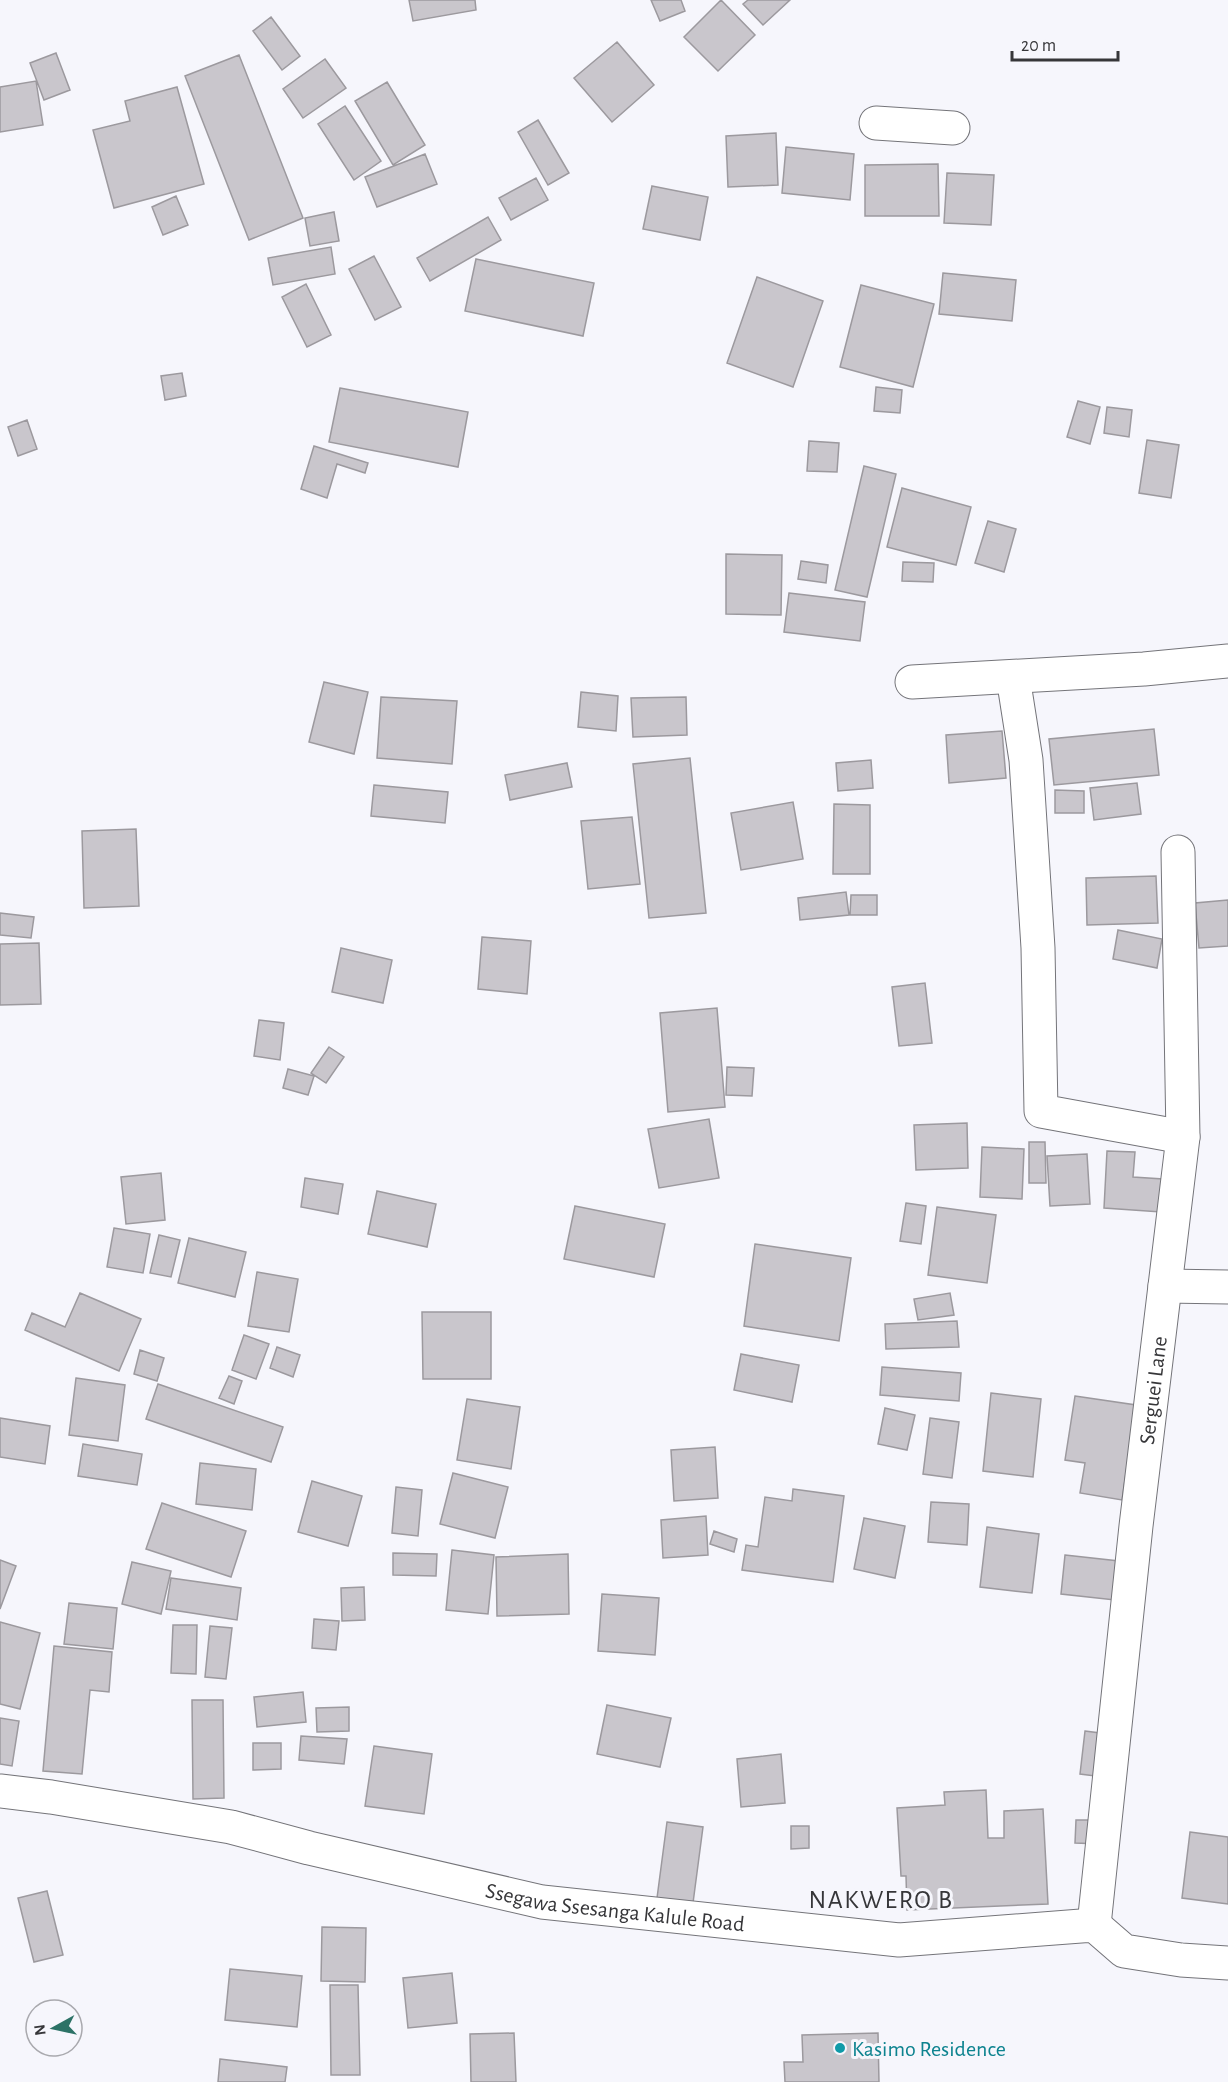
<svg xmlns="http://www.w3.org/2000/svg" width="1228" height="2082" viewBox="0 0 1228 2082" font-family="'Alegreya Sans',sans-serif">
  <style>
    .building { fill: #c9c6cc; stroke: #9c999e; stroke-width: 1.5 }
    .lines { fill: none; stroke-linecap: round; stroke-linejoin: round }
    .minor-casing { stroke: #747479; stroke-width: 35 }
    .minor { stroke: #fff; stroke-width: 33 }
    .culture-dot { fill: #0f9aa8; stroke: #f6f6fc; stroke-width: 2 }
    .labels { text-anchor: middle; stroke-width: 6; stroke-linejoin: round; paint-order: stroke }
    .street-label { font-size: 22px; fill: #363639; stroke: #f6f6fc }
    .culture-label { font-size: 22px; fill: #0d838f; stroke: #f6f6fc; text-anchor: start }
    .quarter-label { font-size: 26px; letter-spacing: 1.5px; fill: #363639; stroke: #f6f6fc }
  </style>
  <rect width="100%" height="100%" fill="#f6f6fc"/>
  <path class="building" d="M409,0H475L476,10L413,21Z
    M651,0H681L685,11L660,21Z
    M721,0L755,35L718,71L684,37Z
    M748,0H790L763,25L743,4Z
    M271,17L300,56L282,70L253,31Z
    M617,42L654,85L612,122L574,78Z
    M56,53L70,90L44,100L30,63Z
    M239,55L303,218L249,240L185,76Z
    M325,59L346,88L303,118L283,89Z
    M36,81L43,125L0,132V87Z
    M387,82L425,145L393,165L355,101Z
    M177,87L204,184L114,208L93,130L130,121L125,101Z
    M345,106L381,161L354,180L318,124Z
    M538,120L569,173L548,185L518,132Z
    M776,133L778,185L728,187L726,136Z
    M786,147L854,154L850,200L782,193Z
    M425,154L437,184L377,207L365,177Z
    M938,164L939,216H865V165Z
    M947,173L994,175L991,225L944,223Z
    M536,178L548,200L511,220L499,198Z
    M652,186L708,197L700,240L643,229Z
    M176,196L188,225L163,235L152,207Z
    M334,212L339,241L310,246L305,218Z
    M488,217L501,240L430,281L417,258Z
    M331,247L335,274L273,285L268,258Z
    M374,256L401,307L375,320L349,269Z
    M476,259L594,283L583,336L465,311Z
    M943,273L1016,280L1012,321L939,314Z
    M757,277L823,301L793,387L727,363Z
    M306,284L331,335L307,347L282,297Z
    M861,285L934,304L913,387L840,367Z
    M182,373L186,396L165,400L161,376Z
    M876,387L902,390L900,413L874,411Z
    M340,388L468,412L458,467L329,442Z
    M1078,401L1100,407L1090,444L1067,437Z
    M1107,407L1132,410L1129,437L1104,433Z
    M27,420L37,449L18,456L8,427Z
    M1147,440L1179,445L1171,498L1139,493Z
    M809,441L839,443L837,472L807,471Z
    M314,446L368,463L365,473L337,464L327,498L301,489Z
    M864,466L896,474L867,597L835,590Z
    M902,488L971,507L956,565L887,547Z
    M988,521L1016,529L1004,572L975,563Z
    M726,554L782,555L781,615L726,614Z
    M801,561L828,565L826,583L798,579Z
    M903,562L934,563L933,582L902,581Z
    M789,593L865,602L860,641L784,632Z
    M324,682L368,692L354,754L309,742Z
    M581,692L618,696L616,731L578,727Z
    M381,697L457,701L452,764L377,758Z
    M686,697L687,735L633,737L631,698Z
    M1154,729L1159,775L1054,785L1049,739Z
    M1002,731L1006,778L949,783L946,735Z
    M690,758L706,913L649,918L633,764Z
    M871,760L873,788L838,791L836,763Z
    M567,763L572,787L510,800L505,775Z
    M1137,783L1141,814L1094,820L1090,788Z
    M374,785L448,792L445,823L371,816Z
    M1055,790L1084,791V813H1055Z
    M793,802L803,859L741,870L731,813Z
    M834,804L870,805V874H833Z
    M632,817L640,884L588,889L581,821Z
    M136,829L139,906L84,908L82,831Z
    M1156,876L1158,923L1087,925L1086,878Z
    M846,892L849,915L800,920L798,898Z
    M851,895H877V915H850Z
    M1228,900V946L1199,948L1195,903Z
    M0,913L34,917L31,938L0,935Z
    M1118,930L1162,939L1157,968L1113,959Z
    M482,937L531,941L527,994L478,989Z
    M39,943L41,1004L0,1005V944Z
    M341,948L392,960L383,1003L332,992Z
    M925,983L932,1043L899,1046L892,987Z
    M717,1008L725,1107L668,1112L660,1013Z
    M259,1020L284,1023L280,1060L254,1056Z
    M329,1047L344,1057L326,1083L311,1073Z
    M727,1067L754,1068L752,1096L726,1095Z
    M288,1069L314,1076L308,1095L283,1088Z
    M709,1119L719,1178L659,1188L648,1129Z
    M967,1123L968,1168L916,1170L914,1125Z
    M1029,1142H1045L1046,1183H1029Z
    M982,1147L1024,1149L1022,1199L980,1197Z
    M1107,1151L1135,1152L1133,1177L1163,1179L1161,1212L1104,1208Z
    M1087,1154L1090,1204L1050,1206L1047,1156Z
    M161,1173L165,1220L126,1224L121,1177Z
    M305,1178L343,1184L338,1214L301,1207Z
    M377,1191L436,1204L427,1247L368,1234Z
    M906,1203L926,1206L921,1244L900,1241Z
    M575,1206L665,1224L654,1277L564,1259Z
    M937,1207L996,1215L987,1283L928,1275Z
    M114,1228L150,1234L143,1273L107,1267Z
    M159,1235L180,1240L171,1277L150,1273Z
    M189,1238L246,1252L235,1297L178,1283Z
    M755,1244L851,1258L839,1341L744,1326Z
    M257,1272L298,1279L289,1332L248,1326Z
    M80,1293L141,1319L119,1371L25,1330L32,1313L65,1327Z
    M950,1293L954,1315L918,1320L914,1299Z
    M422,1312H491V1379H423Z
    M957,1321L959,1347L886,1349L885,1324Z
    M244,1335L269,1344L256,1379L232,1370Z
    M277,1347L300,1355L293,1377L270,1368Z
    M140,1350L164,1358L157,1381L134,1374Z
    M741,1354L799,1365L792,1402L734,1390Z
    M882,1367L961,1373L959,1401L880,1395Z
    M229,1376L242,1381L234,1404L219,1398Z
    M76,1378L125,1385L118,1441L69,1435Z
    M158,1384L283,1427L271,1462L146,1419Z
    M991,1393L1041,1399L1033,1477L983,1471Z
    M1075,1396L1136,1405L1122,1500L1080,1493L1085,1463L1065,1460Z
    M467,1399L520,1407L511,1469L457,1460Z
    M885,1408L915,1415L907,1450L878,1444Z
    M0,1418L50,1426L45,1464L0,1457Z
    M930,1418L959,1422L952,1478L923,1474Z
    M83,1444L142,1454L137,1485L78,1476Z
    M715,1447L718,1498L674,1501L671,1450Z
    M200,1463L256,1469L252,1510L196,1504Z
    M453,1473L508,1487L495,1538L440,1524Z
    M312,1481L362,1496L348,1546L298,1532Z
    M396,1487L422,1490L418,1536L392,1533Z
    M793,1489L844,1496L833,1582L742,1570L746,1545L758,1547L765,1497L792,1501Z
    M931,1502L969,1504L967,1545L928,1542Z
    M162,1503L246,1531L231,1577L146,1549Z
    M706,1516L708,1555L663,1558L661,1520Z
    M864,1518L905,1526L895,1578L854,1569Z
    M987,1527L1039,1534L1032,1593L980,1587Z
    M714,1531L737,1539L734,1552L710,1544Z
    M452,1550L494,1555L488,1614L446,1610Z
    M393,1553L437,1554L436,1576L393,1575Z
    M568,1554L569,1614L497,1616L496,1557Z
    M1065,1555L1128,1562L1124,1601L1061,1594Z
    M0,1560L16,1566L0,1609Z
    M132,1562L171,1571L161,1614L122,1604Z
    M171,1578L241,1588L237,1620L166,1609Z
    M364,1587L365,1620L342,1621L341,1588Z
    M602,1594L659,1598L655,1655L598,1651Z
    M69,1603L117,1608L113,1649L64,1644Z
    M314,1619L339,1621L336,1650L312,1648Z
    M0,1622L40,1633L20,1709L0,1704Z
    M173,1625H197L196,1674L171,1673Z
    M210,1626L232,1628L226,1679L205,1677Z
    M54,1646L112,1652L109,1692L90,1690L82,1774L43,1771Z
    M303,1692L306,1722L257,1727L254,1697Z
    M192,1700H223L224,1798L193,1799Z
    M607,1705L671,1718L660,1767L597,1754Z
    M349,1707V1731L317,1732L316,1708Z
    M0,1718L19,1721L12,1766L0,1764Z
    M1085,1731L1100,1733L1095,1776L1080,1774Z
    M301,1736L347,1739L344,1764L299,1760Z
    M253,1743H281V1769L253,1770Z
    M374,1746L432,1754L424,1814L365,1806Z
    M781,1754L785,1803L741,1807L737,1759Z
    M986,1790L988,1838H1004V1811L1043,1809L1048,1904L907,1910L906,1876H901L897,1808L945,1805L944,1792Z
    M1076,1820H1101L1100,1844L1075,1843Z
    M667,1822L703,1827L693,1903L657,1898Z
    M791,1826H809V1848L791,1849Z
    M1190,1832L1228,1837V1904L1182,1898Z
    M47,1891L63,1955L34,1962L18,1898Z
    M322,1927L366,1928L365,1982L321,1981Z
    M230,1969L302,1976L297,2027L225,2020Z
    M452,1973L457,2023L408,2028L403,1978Z
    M330,1985H358L360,2075H331Z
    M514,2033L516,2082H471L470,2034Z
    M878,2033L879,2082H785L784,2062H803L802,2035Z
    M220,2059L287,2067L285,2082H218Z"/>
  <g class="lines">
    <g class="minor-casing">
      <g id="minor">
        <path d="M876,123L953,128"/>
        <path d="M1013,677L1026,760L1038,948L1041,1111L1183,1137"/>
        <path d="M912,682L1144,669L1228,661"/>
        <path d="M1165,1286L1228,1287"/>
        <path id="s1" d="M0,1791L51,1797L231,1827L309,1848L542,1902L899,1940L1094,1925L1124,1951L1181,1960L1228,1963"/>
        <path id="s2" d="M1094,1925L1136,1526L1183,1137L1178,852"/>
      </g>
    </g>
    <use href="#minor" class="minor"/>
  </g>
  <circle class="culture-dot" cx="840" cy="2048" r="6"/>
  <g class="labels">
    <g class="street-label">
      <text dy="8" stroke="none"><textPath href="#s2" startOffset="538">Serguei Lane</textPath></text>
      <text dy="8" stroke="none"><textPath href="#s1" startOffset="627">Ssegawa Ssesanga Kalule Road</textPath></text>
    </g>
    <g class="culture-label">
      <text x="852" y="2056">Kasimo Residence</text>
    </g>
    <g class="quarter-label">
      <text x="881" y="1908">NAKWERO B</text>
    </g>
  </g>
  <g transform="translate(54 2028) rotate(262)"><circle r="28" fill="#f6f6fc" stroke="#a9a9ae" stroke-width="1.5"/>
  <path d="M0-4.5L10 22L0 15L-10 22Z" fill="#2c7266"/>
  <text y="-9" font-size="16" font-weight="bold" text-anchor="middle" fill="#363639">N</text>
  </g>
  <path d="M1012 51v9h106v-9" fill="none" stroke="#363639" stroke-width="3"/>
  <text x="1021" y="51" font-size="18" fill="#363639" stroke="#f6f6fc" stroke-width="4.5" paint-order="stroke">20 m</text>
</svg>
